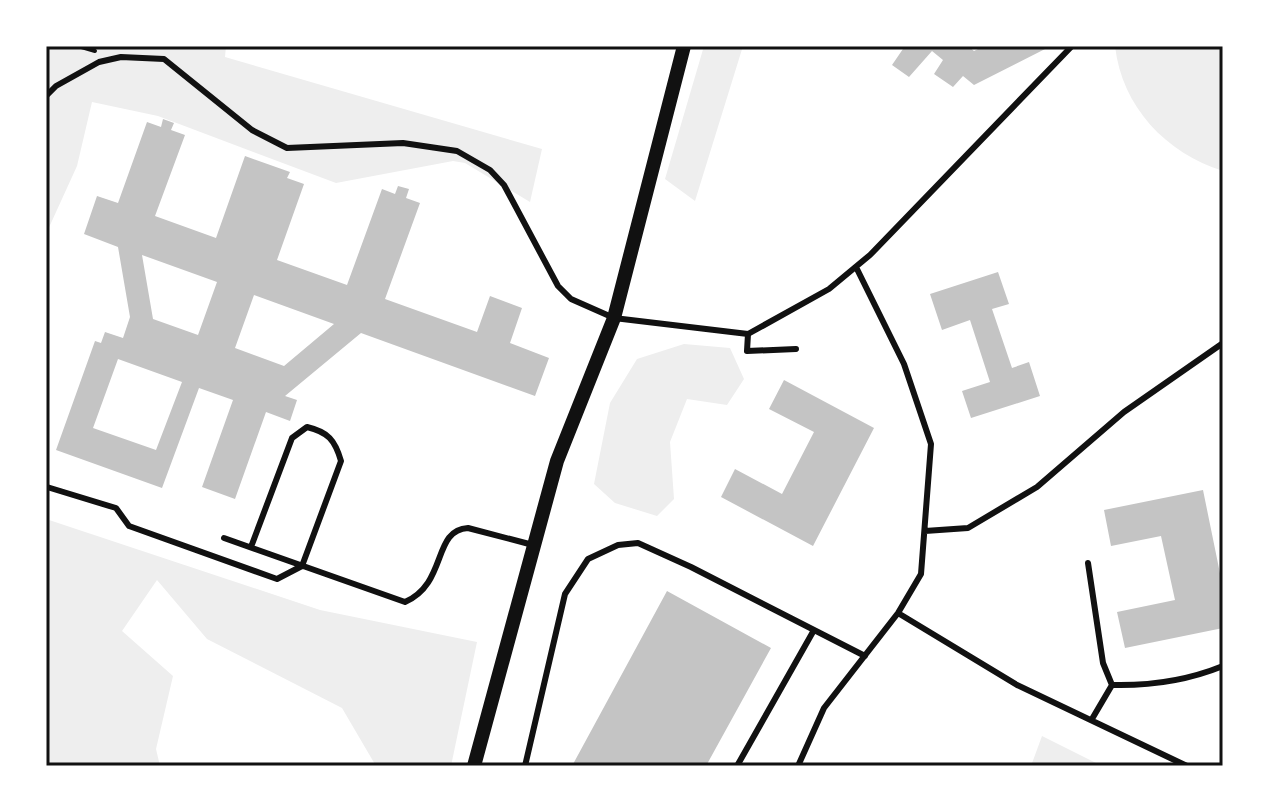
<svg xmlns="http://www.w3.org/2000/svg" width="1269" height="812" viewBox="0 0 1269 812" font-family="Quicksand,sans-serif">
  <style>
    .green { fill: #eee }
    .building { fill: #c4c4c4; fill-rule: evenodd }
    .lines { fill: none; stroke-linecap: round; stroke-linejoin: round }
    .path { stroke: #111; stroke-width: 4 }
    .service { stroke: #111; stroke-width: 6 }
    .tertiary { stroke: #111; stroke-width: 14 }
    .neatline { fill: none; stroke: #111; stroke-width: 3 }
  </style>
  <rect width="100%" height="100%" fill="#fff"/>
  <path class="green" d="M46,46H226L225,57L542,149L530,202L465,163L453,161L336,183L158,116L92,102L77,166L46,234Z
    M704,46H743L695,201L665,179Z
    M1115,46H1223V171C1166,153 1122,107 1115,46Z
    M684,344L730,348L744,379L727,405L687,399L670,442L674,499L657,516L615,503L594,484L610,403L637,359Z
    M46,519L320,610L477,642L451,766H376L342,708L207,639L157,580L122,631L173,676L156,749L160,766H46Z
    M1042,736L1102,766H1031Z"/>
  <path class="building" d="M905,46H968L974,51L984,46H1051L974,85L963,76L953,87L934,74L943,60L932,51L909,77L892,65Z
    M163,119L174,123L171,130L185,135L155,216L216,238L245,156L290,172L287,178L304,184L277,260L347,285L382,189L395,194L398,186L409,189L406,198L420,203L385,299L477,332L490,296L522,308L510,343L549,358L535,396L361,333L285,396L297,400L290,421L266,412L235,499L202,487L233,400L199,388L162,488L56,450L95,341L101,343L105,332L123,338L130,317L118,247L84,234L97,196L118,203L147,122L161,127ZM142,255L217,282L198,335L153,319ZM254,295L334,324L284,366L235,348ZM118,359L182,382L156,450L93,428Z
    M998,272L1009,304L992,309L1012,368L1029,362L1040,396L971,418L962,391L990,382L970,320L942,330L930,294Z
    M784,380L874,428L813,546L721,497L735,469L782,494L814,432L769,409Z
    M1203,490L1223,588V628L1125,648L1117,612L1175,600L1161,536L1111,546L1104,510Z
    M667,591L771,648L706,766H572Z"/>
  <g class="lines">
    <path class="path" d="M78,46L95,51"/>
    <path class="service" d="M46,96L56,86L99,62L121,57L164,59L252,130L287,148L403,143L457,151L490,170L504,185L558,286L571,299L614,318L748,334L829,289L870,255L1072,46
      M748,334L747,351L796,349
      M47,487L116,508L129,526L277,579L302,566L341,461C335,440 328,432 307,427L292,438L251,547
      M925,531L968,528L1037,487L1124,412L1223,343
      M224,538L405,602C448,583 432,530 468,528L533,545
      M1088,563L1103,663L1112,685
      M898,613L1017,685L1187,766
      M1092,719L1112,685C1151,686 1186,681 1223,666
      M525,766L565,594L588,559L618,545L638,543L691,567L865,656
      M737,766L814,630
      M798,766L824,708L898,613L921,574L931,444L904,364L856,267"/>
    <path class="tertiary" d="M474,766L557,461L614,318L684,46"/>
  </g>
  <rect width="1269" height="812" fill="none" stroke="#ffffff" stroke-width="96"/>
  <rect x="48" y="48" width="1173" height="716" class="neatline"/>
</svg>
